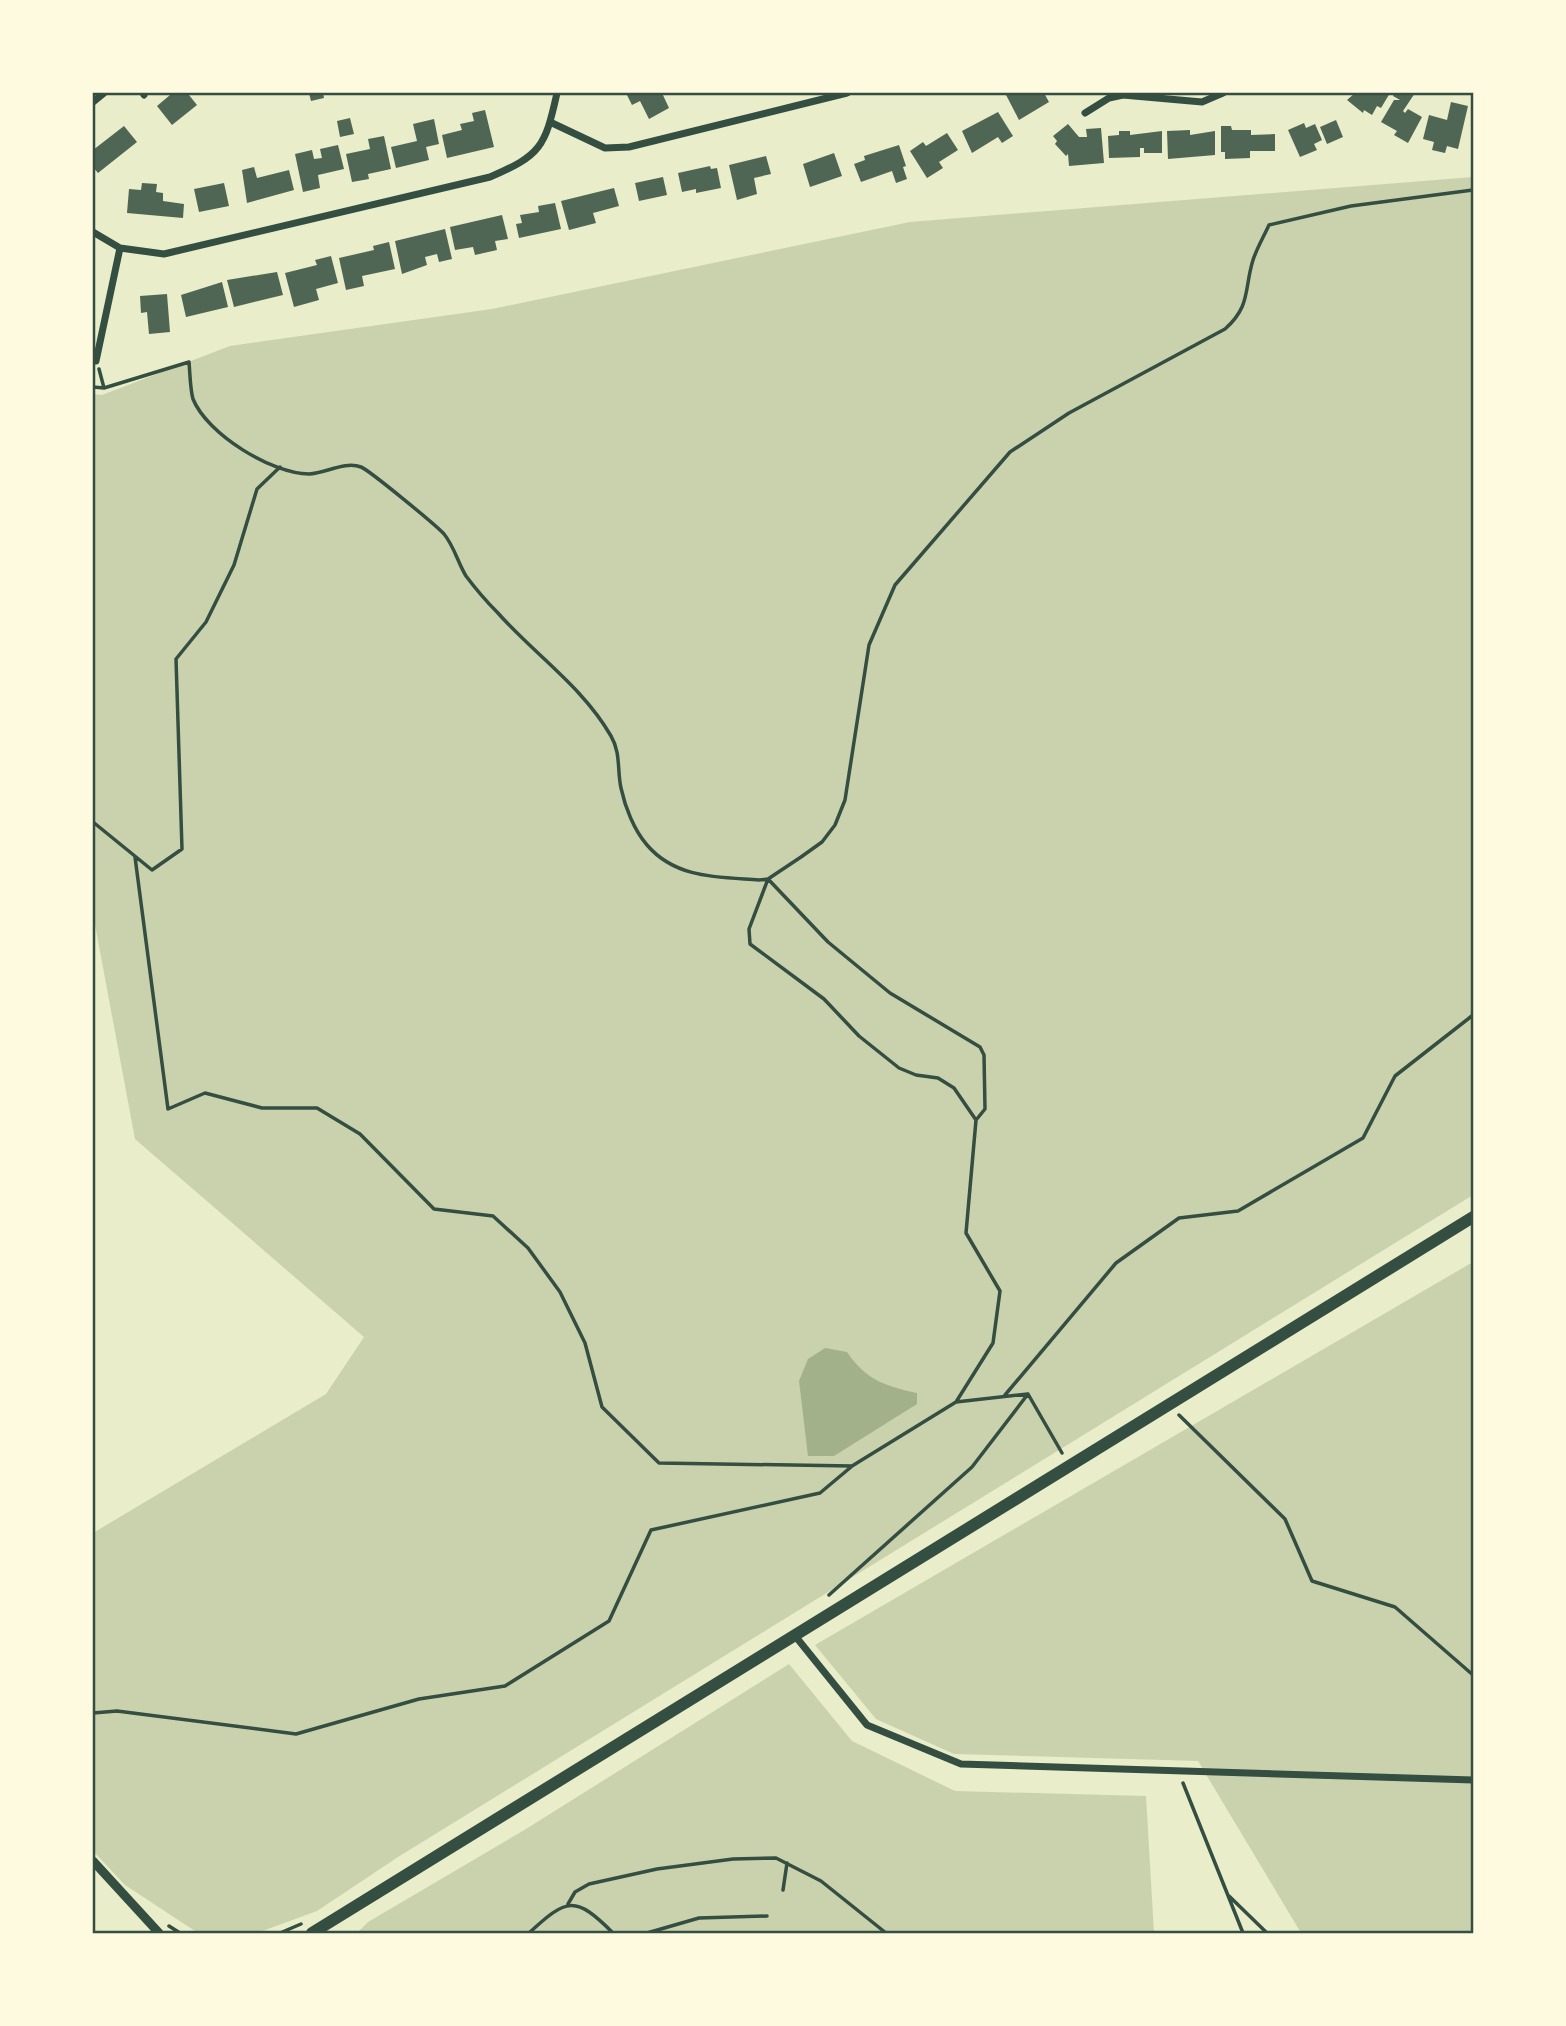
<svg xmlns="http://www.w3.org/2000/svg" width="1566" height="2026" viewBox="0 0 1566 2026" font-family="Signika,sans-serif">
  <style>
    .green { fill: #cad2ad }
    .water { fill: #a3b18a }
    .building { fill: #4f6655 }
    .lines { fill: none; stroke-linecap: round; stroke-linejoin: round }
    .path { stroke: #344e41; stroke-width: 3.5 }
    .service { stroke: #344e41; stroke-width: 3.5 }
    .minor { stroke: #344e41; stroke-width: 7 }
    .tertiary { stroke: #344e41; stroke-width: 9 }
    .primary { stroke: #344e41; stroke-width: 12 }
    .neatline { fill: none; stroke: #344e41; stroke-width: 2.5 }
  </style>
  <rect width="100%" height="100%" fill="#e9edc9"/>
  <path class="green" d="M1473,177V1195L398,1857L317,1911L257,1933H198L125,1885L93,1851V1533L326,1394L364,1337L135,1139L93,914V394L102,395L230,346L492,309L910,222Z
    M1473,1262V1933H1301L1198,1761L954,1754L876,1719L815,1645Z
    M789,1664L852,1741L955,1791L1146,1796L1154,1933H357L368,1922L526,1829Z"/>
  <path class="water" d="M825,1348L847,1352C866,1380 885,1386 917,1393V1404L834,1456H808L799,1381L808,1359Z"/>
  <path class="building" d="M168,93H192L189,95L197,105L172,125L157,106L170,95Z
    M309,93H323L324,98L311,101Z
    M626,93H662L669,108L649,119L640,101L632,105Z
    M1005,93H1044L1049,102L1019,120Z
    M1355,93H1390L1381,108L1377,106L1372,115L1364,110L1363,113L1347,100Z
    M1394,93H1415L1403,111L1405,113L1408,109L1422,117L1408,143L1394,135L1397,131L1381,122L1394,100H1400L1393,96Z
    M1451,102L1468,106L1458,149L1447,146L1445,153L1432,150L1434,142L1423,139L1429,115L1447,120Z
    M485,110L494,147L447,158L442,135L462,130L460,124L474,121L472,113Z
    M998,112L1013,136L1002,143L998,137L972,153L962,131Z
    M350,118L354,134L340,137L337,121Z
    M434,119L439,144L426,147L429,160L396,168L391,147L417,141L413,124Z
    M1336,120L1343,137L1327,144L1320,127Z
    M1304,123L1306,128L1315,124L1322,140L1314,144L1317,150L1300,157L1288,130Z
    M1068,124L1079,137H1087L1086,129L1101,128L1104,163L1069,166L1068,154L1066,156L1055,144L1057,141L1053,136Z
    M124,126L137,142L98,173L93,167V150Z
    M1221,126H1231L1232,130H1251V135L1275,134V151H1250V158L1225,159V152H1221Z
    M1190,130V135L1215,131V155L1168,159L1167,131Z
    M1119,131H1130V135L1162,131V153H1144V148H1140V157L1109,158L1108,136L1119,135Z
    M947,133L958,150L939,162L943,168L927,178L910,151L923,142L926,146Z
    M384,136L391,169L368,174L369,179L352,182L346,154L370,149L368,139Z
    M338,145L344,169L318,175L320,188L303,192L295,154L312,150L314,159L322,158L320,149Z
    M899,145L906,166L903,167L907,179L896,183L892,171L861,182L854,164L865,160L864,156Z
    M834,153L842,176L810,187L803,164Z
    M766,156L771,174L754,178L757,194L737,200L729,165Z
    M710,166L711,169L717,168L721,188L696,193V189L682,192L678,173Z
    M254,167L257,178L289,170L294,190L247,203L242,170Z
    M663,177L667,195L639,201L635,183Z
    M142,183L157,184L156,192L163,193V201L184,204L183,218L127,213L129,189L141,190Z
    M224,183L229,206L199,212L194,189Z
    M614,188L619,206L593,213L596,223L569,230L561,201Z
    M555,203L561,229L519,238L516,224L522,223L520,215L539,212L538,206Z
    M502,215L508,239L495,241L497,250L475,255L473,247L455,250L450,227Z
    M445,229L452,259L439,262L437,254L425,257L427,265L402,274L395,241Z
    M389,242L395,269L362,276L364,286L346,290L339,258L374,250L373,246Z
    M331,256L338,283L316,289L319,300L294,307L285,273L317,265L315,260Z
    M277,272L283,295L234,307L227,280Z
    M222,282L228,307L186,317L181,295Z
    M167,294L170,332L149,334L147,312L141,313L140,296Z"/>
  <g class="lines">
    <path class="path" d="M99,369L104,388L189,362C190,373 190,388 193,399C207,434 272,474 309,474C326,473 345,461 361,467C369,470 437,526 444,534C454,546 458,563 466,576C475,588 486,601 497,612C535,655 582,686 611,736C621,753 617,770 621,788C625,807 634,830 647,845C676,879 719,877 759,880L768,879L801,857L822,842L835,825L845,800L869,645L895,585L1010,452L1069,413L1225,329C1251,306 1244,289 1253,260C1257,248 1264,236 1269,225L1351,206L1473,190
      M93,387L104,388
      M93,822L152,870L182,849L176,659L206,622L234,565L257,489L280,467
      M135,857L168,1109L205,1093L262,1108H317L360,1134L434,1209L493,1216L528,1248L560,1292L585,1343L602,1407L659,1463L852,1466L956,1402
      M768,879L828,942L890,993L980,1047L984,1055L985,1109L976,1120L966,1233L1000,1291L993,1343L956,1402L1028,1394L972,1467L829,1595
      M768,879L749,929L750,944L824,999L859,1036L899,1068L916,1075L938,1078L954,1088L976,1120
      M1028,1394L1062,1453
      M1005,1395L1116,1263L1179,1218L1238,1211L1363,1138L1395,1076L1473,1015
      M1179,1415L1285,1519L1312,1581L1395,1607L1473,1675
      M93,1713L117,1711L296,1734L419,1699L505,1686L609,1621L651,1530L820,1493L851,1467
      M1183,1783L1243,1933
      M1229,1896L1267,1933
      M169,1926L180,1933
      M280,1933L301,1924"/>
    <path class="service" d="M783,1890L787,1863
      M568,1904L575,1892L589,1884L657,1869L733,1859L776,1858L821,1881L886,1933
      M529,1933C567,1898 575,1895 613,1933
      M647,1933L699,1918L767,1916
      M896,1933H911"/>
    <path class="minor" d="M143,93L144,95
      M93,102L104,93
      M1085,113L1109,98L1123,95L1202,102L1223,93
      M550,122L605,148L629,147L847,93
      M93,232L120,248L164,254L490,177C541,155 545,147 557,93
      M96,361L120,248
      M796,1637L867,1725L961,1764L1473,1780"/>
    <path class="tertiary" d="M93,1861L159,1933"/>
    <path class="primary" d="M312,1933L1473,1217"/>
  </g>
  <rect width="1566" height="2026" fill="none" stroke="#fefae0" stroke-width="189"/>
  <rect x="94" y="94" width="1378" height="1838" class="neatline"/>
</svg>
